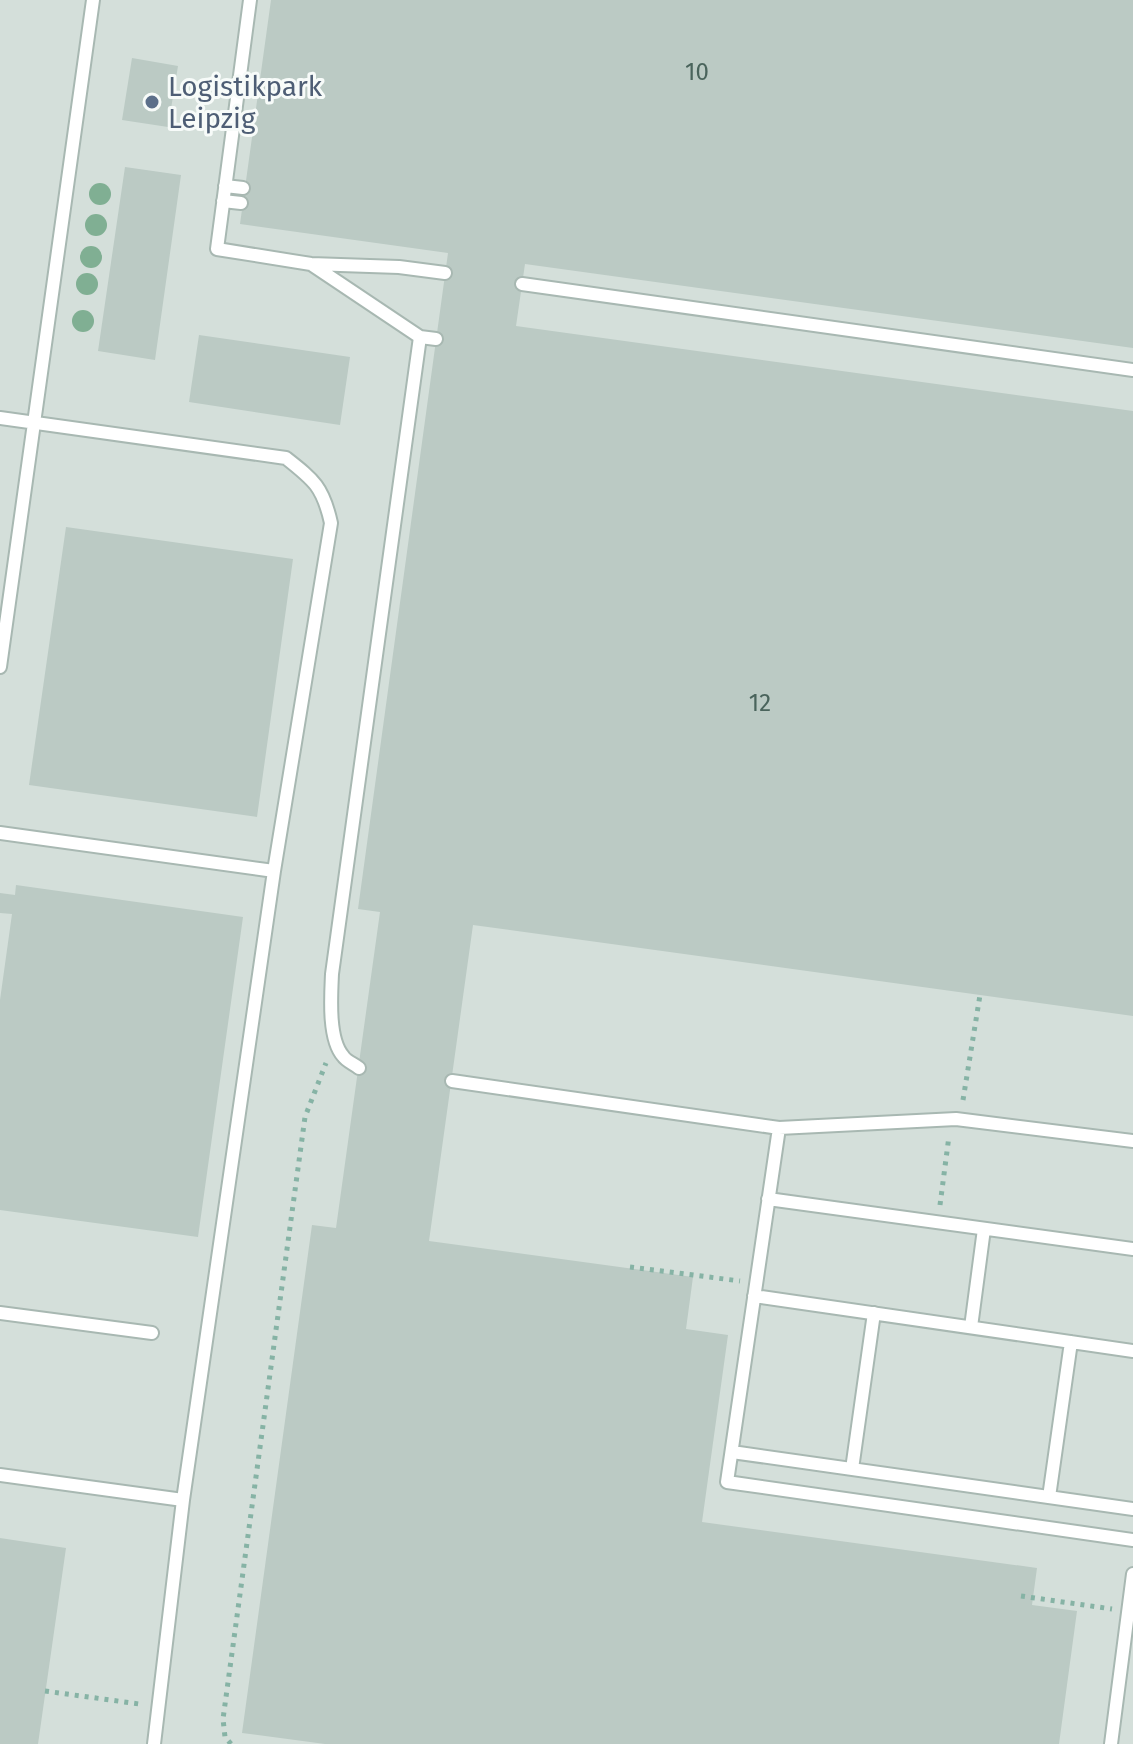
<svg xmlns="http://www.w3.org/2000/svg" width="1133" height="1744" viewBox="0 0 1133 1744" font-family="'Fira Sans',sans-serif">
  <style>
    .built { fill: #d4dfda }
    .building { fill: #bbcac4 }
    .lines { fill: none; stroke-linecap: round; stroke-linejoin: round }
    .service-casing { stroke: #a8b8b2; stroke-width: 16 }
    .path { stroke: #86b3a5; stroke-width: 5; stroke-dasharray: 4 6; stroke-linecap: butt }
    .service { stroke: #fff; stroke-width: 12 }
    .tree { fill: #80af93 }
    .service-dot { fill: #5c6f8a; stroke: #f7fbf9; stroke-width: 3 }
    .labels { text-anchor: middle; stroke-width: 6; stroke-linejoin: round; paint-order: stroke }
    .number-label { font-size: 24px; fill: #4a645c }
    .service-label { font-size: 28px; fill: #4e5e75; stroke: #f7fbf9; text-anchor: start }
  </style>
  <rect width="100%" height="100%" fill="#e6efeb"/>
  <path class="built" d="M0,0H1133V1744H0Z"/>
  <path class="building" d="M271,0H1133V348L525,264L516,326L1133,411V1016L473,925L429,1241L693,1277L686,1329L728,1335L702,1522L1037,1568L1032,1605L1077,1611L1059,1744H325L242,1733L312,1225L336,1228L380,912L358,909L448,253L240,224Z
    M132,58L178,66L168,127L122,120Z
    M125,167L181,175L155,360L98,351Z
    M199,335L350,357L340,425L189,402Z
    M66,527L293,559L257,817L29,785Z
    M16,885L243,917L198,1237L0,1210V1000L12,914L0,913V893L15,895Z
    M0,1538L66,1548L38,1744H0Z"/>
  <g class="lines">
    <g class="service-casing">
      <path id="service" d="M250,0L217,249L311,264L399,267L445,273
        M225,186L243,188
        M223,201L241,203
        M311,264L420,337L436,339
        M522,284L1133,370
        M0,418L286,458C314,480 323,487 331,523L274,871L183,1500L0,1475
        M0,667L93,0
        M0,833L274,871
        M359,1068C354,1064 346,1061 343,1056C328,1039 331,996 332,974L420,337
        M452,1081L779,1128L956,1119L1133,1141
        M779,1128L727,1482L1133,1540
        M768,1199L1133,1249
        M754,1296L1133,1351
        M0,1313L152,1333
        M971,1327L984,1229
        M732,1452L1133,1509
        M852,1469L874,1313
        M1049,1497L1071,1342
        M154,1744L183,1500
        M1111,1744L1133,1574"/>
    </g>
    <path class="path" d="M963,1100L980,995
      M940,1205L949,1136
      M630,1267L740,1281
      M1021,1596L1112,1609
      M45,1691L139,1704
      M231,1744L225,1737L223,1719L305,1117L326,1063"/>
    <use href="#service" class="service"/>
  </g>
  <g class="tree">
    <circle cx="100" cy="194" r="11"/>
    <circle cx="96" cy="225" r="11"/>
    <circle cx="91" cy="257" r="11"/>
    <circle cx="87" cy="284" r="11"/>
    <circle cx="83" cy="321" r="11"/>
  </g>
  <circle class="service-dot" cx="152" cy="102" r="8"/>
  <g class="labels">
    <g class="number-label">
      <text x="697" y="80">10</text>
      <text x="760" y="711">12</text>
    </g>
    <g class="service-label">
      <text x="168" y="96">Logistikpark<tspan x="168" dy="32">Leipzig</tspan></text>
    </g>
  </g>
</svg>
